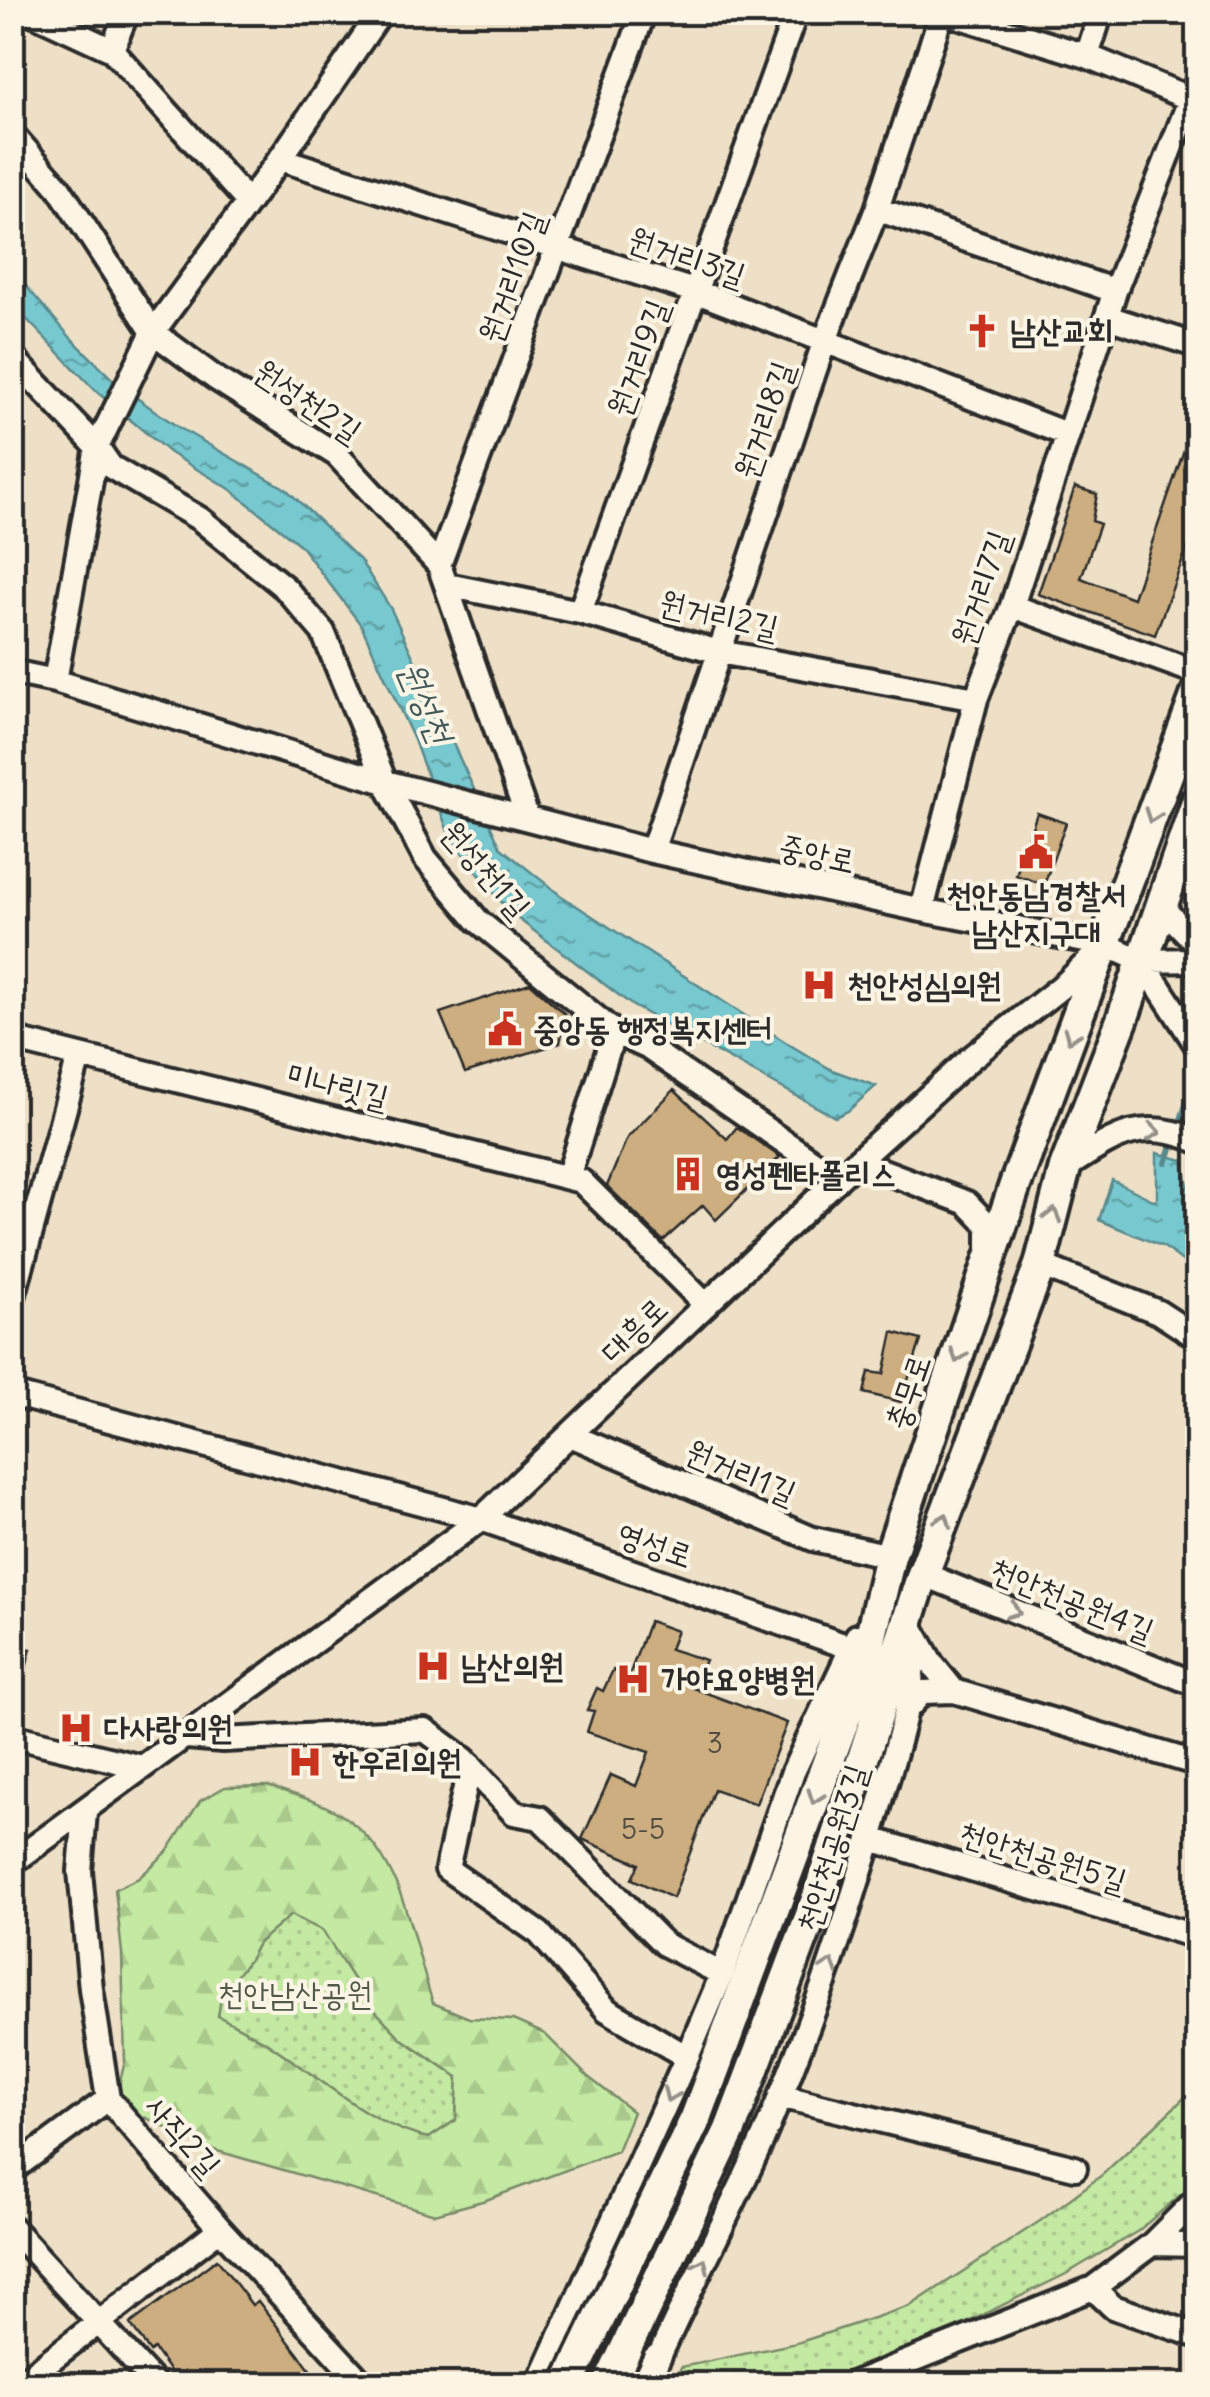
<svg xmlns="http://www.w3.org/2000/svg" width="1210" height="2397" viewBox="0 0 1210 2397" font-family="Delius,'Poor Story',sans-serif">
  <style>
    .green { fill: url(#green-dots); stroke: #788a67; stroke-width: 2.5 }
    .forest { fill: url(#forest-firs); stroke: #788a67; stroke-width: 2.5; fill-rule: evenodd }
    .water { fill: url(#water-ripples); stroke: #59898d; stroke-width: 2.5 }
    .lines { fill: none; stroke-linecap: round; stroke-linejoin: round }
    .stream { stroke: #59898d; stroke-width: 6 }
    .building { fill: #ccae80; stroke: #2b2b2b; stroke-width: 2.5 }
    .minor-casing { stroke: #2b2b2b; stroke-width: 30 }
    .major-casing { stroke: #2b2b2b; stroke-width: 38 }
    .minor { stroke: #fcf5e5; stroke-width: 22 }
    .major { stroke: #fcf5e5; stroke-width: 30 }
    .major-bridge-casing { stroke: #2b2b2b; stroke-width: 38; stroke-linecap: butt }
    .major-bridge { stroke: #fcf5e5; stroke-width: 30 }
    .oneway { stroke: #949088 }
    .labels { text-anchor: middle; stroke-width: 8; stroke-linejoin: round; paint-order: stroke }
    .number-label { font-size: 28px; fill: #534c40 }
    .street-label { font-size: 32px; fill: #2b2b2b; stroke: #fcf5e5 }
    .poi-label { font-size: 32px; font-weight: bold; fill: #2b2b2b; stroke: #fcf5e5; text-anchor: start }
    .park-label { font-size: 32px; fill: #515a49; stroke: #fcf5e5 }
    .water-label { font-size: 35px; font-style: italic; fill: #425a5c; stroke: #fcf5e5 }
  </style>
  <defs>
    <pattern id="green-dots" width="8" height="8" patternUnits="userSpaceOnUse" patternTransform="scale(2.5)"><rect width="8" height="8" fill="#c4e9a3"/><path d="M2 2h.1M6 6h.1" fill="none" stroke="#a9c88c" stroke-width="1.8" stroke-linecap="round"/></pattern>
    <pattern id="forest-firs" width="22" height="20" patternUnits="userSpaceOnUse" patternTransform="scale(2.5)"><rect width="22" height="20" fill="#c4e9a3"/><path d="M5 1l3.5 6h-7zM16 11l3.5 6h-7z" fill="#a9c88c"/></pattern>
    <pattern id="water-ripples" width="26" height="14" patternUnits="userSpaceOnUse" patternTransform="scale(2.5)"><rect width="26" height="14" fill="#77c8cf"/><path d="M2 4q2-2 4 0t4 0M15 11q2-2 4 0t4 0" fill="none" stroke="#62a3a8"/></pattern>
  </defs>
  <rect width="100%" height="100%" fill="#eee0c7"/>
  <filter id="ink" filterUnits="userSpaceOnUse"><feTurbulence type="fractalNoise" baseFrequency=".01" numOctaves="2"/><feDisplacementMap in="SourceGraphic" scale="20" xChannelSelector="R" yChannelSelector="G"/><feConvolveMatrix kernelMatrix="1 2 1 2 8 2 1 2 1" color-interpolation-filters="sRGB"/></filter>
  <g filter="url(#ink)">
    <path class="green" d="M291,1914L323,1931L368,2003L402,2039L458,2077L456,2120L429,2138C376,2129 318,2077 273,2047C256,2035 236,2026 218,2016L221,1993L249,1960L258,1943Z
      M1197,2086V2181L1138,2231L1066,2274L960,2326L820,2384H674L681,2367L797,2343L910,2306L1040,2221L1102,2175Z"/>
    <path class="forest" d="M268,1786C292,1794 319,1801 340,1814C404,1854 411,1938 433,2003L469,2018L513,2020L545,2034L587,2076L633,2112L617,2151L486,2200L435,2214L207,2148L146,2118L122,2113L117,2094L125,2061L122,1953L115,1889L139,1878L167,1852L200,1801L225,1787ZM291,1915L323,1931L368,2003L402,2039L458,2077L456,2120L429,2138C376,2129 318,2077 273,2047C256,2035 236,2026 218,2016L222,1993L249,1960L258,1943Z"/>
    <path class="water" d="M12,270L71,338L117,384L178,427L286,489L360,560L391,609L501,848L560,895L790,1045L832,1070L876,1086L848,1111L835,1117L633,1006L508,911L450,837L414,740L361,625L300,545L230,489L170,453L97,392L13,305Z
      M1157,1153L1183,1160L1189,1190L1197,1208V1272L1164,1247L1099,1220L1112,1180L1157,1202Z"/>
    <g class="lines">
      <path class="stream" d="M1166,1163L1198,1070"/>
    </g>
    <path class="building" d="M1195,418H1198V519L1155,635L1038,594L1075,487L1097,494L1092,521L1100,524L1081,578L1133,598Z
      M1037,813L1066,823L1044,885L1016,875Z
      M530,983L566,1015L560,1043L465,1073L440,1013Z
      M674,1090L727,1139L737,1127L780,1157L716,1220L703,1205L663,1241L607,1186L627,1138Z
      M893,1332L921,1340L901,1402L864,1393L869,1372L884,1374Z
      M649,1621L677,1631L670,1649L705,1660L693,1688L787,1723L756,1804L714,1789L673,1898L632,1879L639,1864L582,1839L611,1775L636,1786L649,1752L587,1732L594,1711L587,1710L597,1688L603,1691L613,1670L629,1676Z
      M12,1645L31,1649L18,1699L12,1698Z
      M217,2259L252,2305L258,2301L321,2384H179L154,2349L150,2352L130,2324Z"/>
    <g class="lines">
      <g class="minor-casing">
        <path id="minor" d="M30,12L112,50L247,201
          M944,12L1087,56L1198,102
          M112,50L127,12
          M1087,56L1101,12
          M12,134L59,188L153,332L215,378L337,455L439,565L527,817
          M280,159L697,292L1066,434
          M877,209L1115,291
          M1107,317L1198,346
          M12,357L97,447L111,467L200,519L285,588L323,632L385,782L425,858L478,921L614,1032L647,1047L838,1179
          M439,565L644,12
          M447,585L580,612L719,652L976,699
          M1012,606L1198,673
          M580,612L796,12
          M12,672L55,681L385,782L652,851L922,910L1106,945L1142,961L1198,1047
          M55,681L97,447L153,332L280,159L381,12
          M652,851L824,343L877,209L942,12
          M1161,906L1198,945
          M922,910L976,699L1012,606L1115,291L1198,80
          M1142,961L1198,960
          M12,1039L581,1181L706,1305
          M857,1161L967,1203L989,1226V1253
          M1065,1168C1114,1137 1139,1116 1198,1141
          M568,1177L614,1032
          M1040,1265L1158,1312L1198,1338
          M12,1301L79,1057
          M12,1394L481,1519L849,1647
          M570,1435L813,1539L890,1556
          M923,1574L1198,1685
          M914,1632L932,1664L954,1691
          M906,1710L923,1692L954,1691L1198,1764
          M12,1736L142,1767
          M187,1737L223,1740L425,1730L464,1759L514,1813L540,1818L664,1944L722,1974
          M470,1765L447,1869L539,1933L607,2010L687,2057
          M85,1812L80,1871L91,1989L108,2099L220,2229L363,2384
          M871,1839L1198,1937
          M12,1863L481,1519L857,1161L971,1058L1066,983L1099,951
          M780,2096L1075,2168
          M12,2170L108,2099
          M12,2228L155,2384
          M1152,2244L1198,2198
          M1093,2288L1113,2307L1198,2336
          M577,2344C588,2368 607,2373 631,2378L658,2355
          M19,2384L220,2229
          M539,2384L687,2057L722,1974L793,1772L857,1636
          M647,2384C683,2300 727,2220 764,2136C811,2026 851,1912 882,1797C898,1741 919,1684 912,1625
          M852,2384L1093,2288L1152,2244L1198,2245"/>
      </g>
      <g class="major-casing">
        <path id="major" d="M696,2118L864,1665L890,1556L1015,1185L1198,691
          M730,2130L819,1894L923,1574L1040,1265L1065,1168L1122,1020L1198,800"/>
      </g>
      <use href="#minor" class="minor"/>
      <use href="#major" class="major"/>
      <g class="major-bridge-casing">
        <path id="major-bridge" d="M568,2384L696,2118
          M609,2384L730,2130"/>
      </g>
      <use href="#major-bridge" class="major-bridge"/>
    </g>
    <defs><path id="oneway-chevron" d="M-2-3.5L2.5 0L-2 3.5" fill="none" stroke-width="1.6" stroke-linecap="round" stroke-linejoin="round" transform="scale(2.5)"/></defs>
    <g class="oneway">
      <use href="#oneway-chevron" transform="translate(1152 816) rotate(110)"/>
      <use href="#oneway-chevron" transform="translate(1071 1036) rotate(111)"/>
      <use href="#oneway-chevron" transform="translate(1154 1132) rotate(8)"/>
      <use href="#oneway-chevron" transform="translate(1053 1215) rotate(-75)"/>
      <use href="#oneway-chevron" transform="translate(958 1356) rotate(109)"/>
      <use href="#oneway-chevron" transform="translate(944 1520) rotate(-69)"/>
      <use href="#oneway-chevron" transform="translate(1014 1611) rotate(22)"/>
      <use href="#oneway-chevron" transform="translate(815 1797) rotate(110)"/>
      <use href="#oneway-chevron" transform="translate(830 1966) rotate(-71)"/>
      <use href="#oneway-chevron" transform="translate(670 2095) rotate(114)"/>
      <use href="#oneway-chevron" transform="translate(702 2265) rotate(-65)"/>
    </g>
  </g>
  <defs>
    <g id="church-bare" transform="scale(2.7)"><path d="M-1.2-6h2.4v3.5h3.3v2.4h-3.3V6h-2.4V-.1h-3.3v-2.4h3.3Z" fill="#c8321e" stroke="#fcf5e5" stroke-width="2.5" paint-order="stroke"/></g>
    <g id="civic-bare" transform="scale(2.7)"><path d="M-.6-6.5H3V-4.5H.6V-3L4-1V1h2V6H-6V1h2V-1L-.6-3ZM-1.2 2.5V6h2.4V2.5Z" fill="#c8321e" stroke="#fcf5e5" stroke-width="2.5" paint-order="stroke"/></g>
    <g id="hospital-bare" transform="scale(2.7)"><path d="M-5-5h3v3.5h4V-5h3V5h-3V1.5h-4V5h-3Z" fill="#c8321e" stroke="#fcf5e5" stroke-width="2.5" paint-order="stroke"/></g>
    <g id="building-bare" transform="scale(2.7)"><path d="M-4-6H4V6H1V3H-1V6H-4ZM-2.5-4.3h1.7v1.8h-1.7ZM.8-4.3h1.7v1.8H.8ZM-2.5-1h1.7V.8h-1.7ZM.8-1h1.7V.8H.8Z" fill="#c8321e" stroke="#fcf5e5" stroke-width="2.5" paint-order="stroke"/></g>
  </defs>
  <g fill-rule="evenodd">
    <use href="#church-bare" x="982" y="331"/>
    <use href="#civic-bare" x="1036" y="852"/>
    <use href="#hospital-bare" x="819" y="985"/>
    <use href="#civic-bare" x="505" y="1029"/>
    <use href="#building-bare" x="688" y="1174"/>
    <use href="#hospital-bare" x="433" y="1666"/>
    <use href="#hospital-bare" x="633" y="1679"/>
    <use href="#hospital-bare" x="76" y="1728"/>
    <use href="#hospital-bare" x="305" y="1762"/>
  </g>
  <g class="labels">
    <g class="number-label">
      <text x="715" y="1753">3</text>
      <text x="643" y="1839">5-5</text>
    </g>
    <g class="street-label">
      <text transform="translate(687 257) rotate(19)" y="11">원거리3길</text>
      <text transform="translate(512 277) rotate(-70)" y="11">원거리10길</text>
      <text transform="translate(638 358) rotate(-70)" y="11">원거리9길</text>
      <text transform="translate(308 401) rotate(34)" y="11">원성천2길</text>
      <text transform="translate(764 420) rotate(-71)" y="11">원거리8길</text>
      <text transform="translate(981 588) rotate(-71)" y="11">원거리7길</text>
      <text transform="translate(719 615) rotate(13)" y="11">원거리2길</text>
      <text transform="translate(817 854) rotate(12)" y="11">중앙로</text>
      <text transform="translate(486 870) rotate(49)" y="11">원성천1길</text>
      <text transform="translate(338 1086) rotate(14)" y="11">미나릿길</text>
      <text transform="translate(634 1330) rotate(-44)" y="11">대흥로</text>
      <text transform="translate(908 1392) rotate(-71)" y="11">충무로</text>
      <text transform="translate(741 1472) rotate(23)" y="11">원거리1길</text>
      <text transform="translate(655 1545) rotate(19)" y="11">영성로</text>
      <text transform="translate(1072 1600) rotate(22)" y="11">천안천공원4길</text>
      <text transform="translate(832 1848) rotate(-73)" y="11">천안천공원3길</text>
      <text transform="translate(1043 1857) rotate(17)" y="11">천안천공원5길</text>
      <text transform="translate(183 2136) rotate(49)" y="11">사직2길</text>
    </g>
    <g class="poi-label">
      <text x="1010" y="342">남산교회</text>
      <text x="1036" y="906" text-anchor="middle">천안동남경찰서<tspan x="1036" dy="37">남산지구대</tspan></text>
      <text x="847" y="996">천안성심의원</text>
      <text x="533" y="1040">중앙동 행정복지센터</text>
      <text x="716" y="1185">영성펜타폴리스</text>
      <text x="461" y="1677">남산의원</text>
      <text x="661" y="1690">가야요양병원</text>
      <text x="104" y="1739">다사랑의원</text>
      <text x="333" y="1773">한우리의원</text>
    </g>
    <g class="park-label">
      <text x="295" y="2005">천안남산공원</text>
    </g>
    <g class="water-label">
      <text transform="translate(426 702) rotate(67)" y="12">원성천</text>
    </g>
  </g>
  <rect width="1210" height="2397" fill="none" stroke="#fcf5e5" stroke-width="50"/>
  <rect x="25" y="25" width="1160" height="2347" fill="none" stroke="#2b2b2b" stroke-width="4" filter="url(#ink)"/>
</svg>
